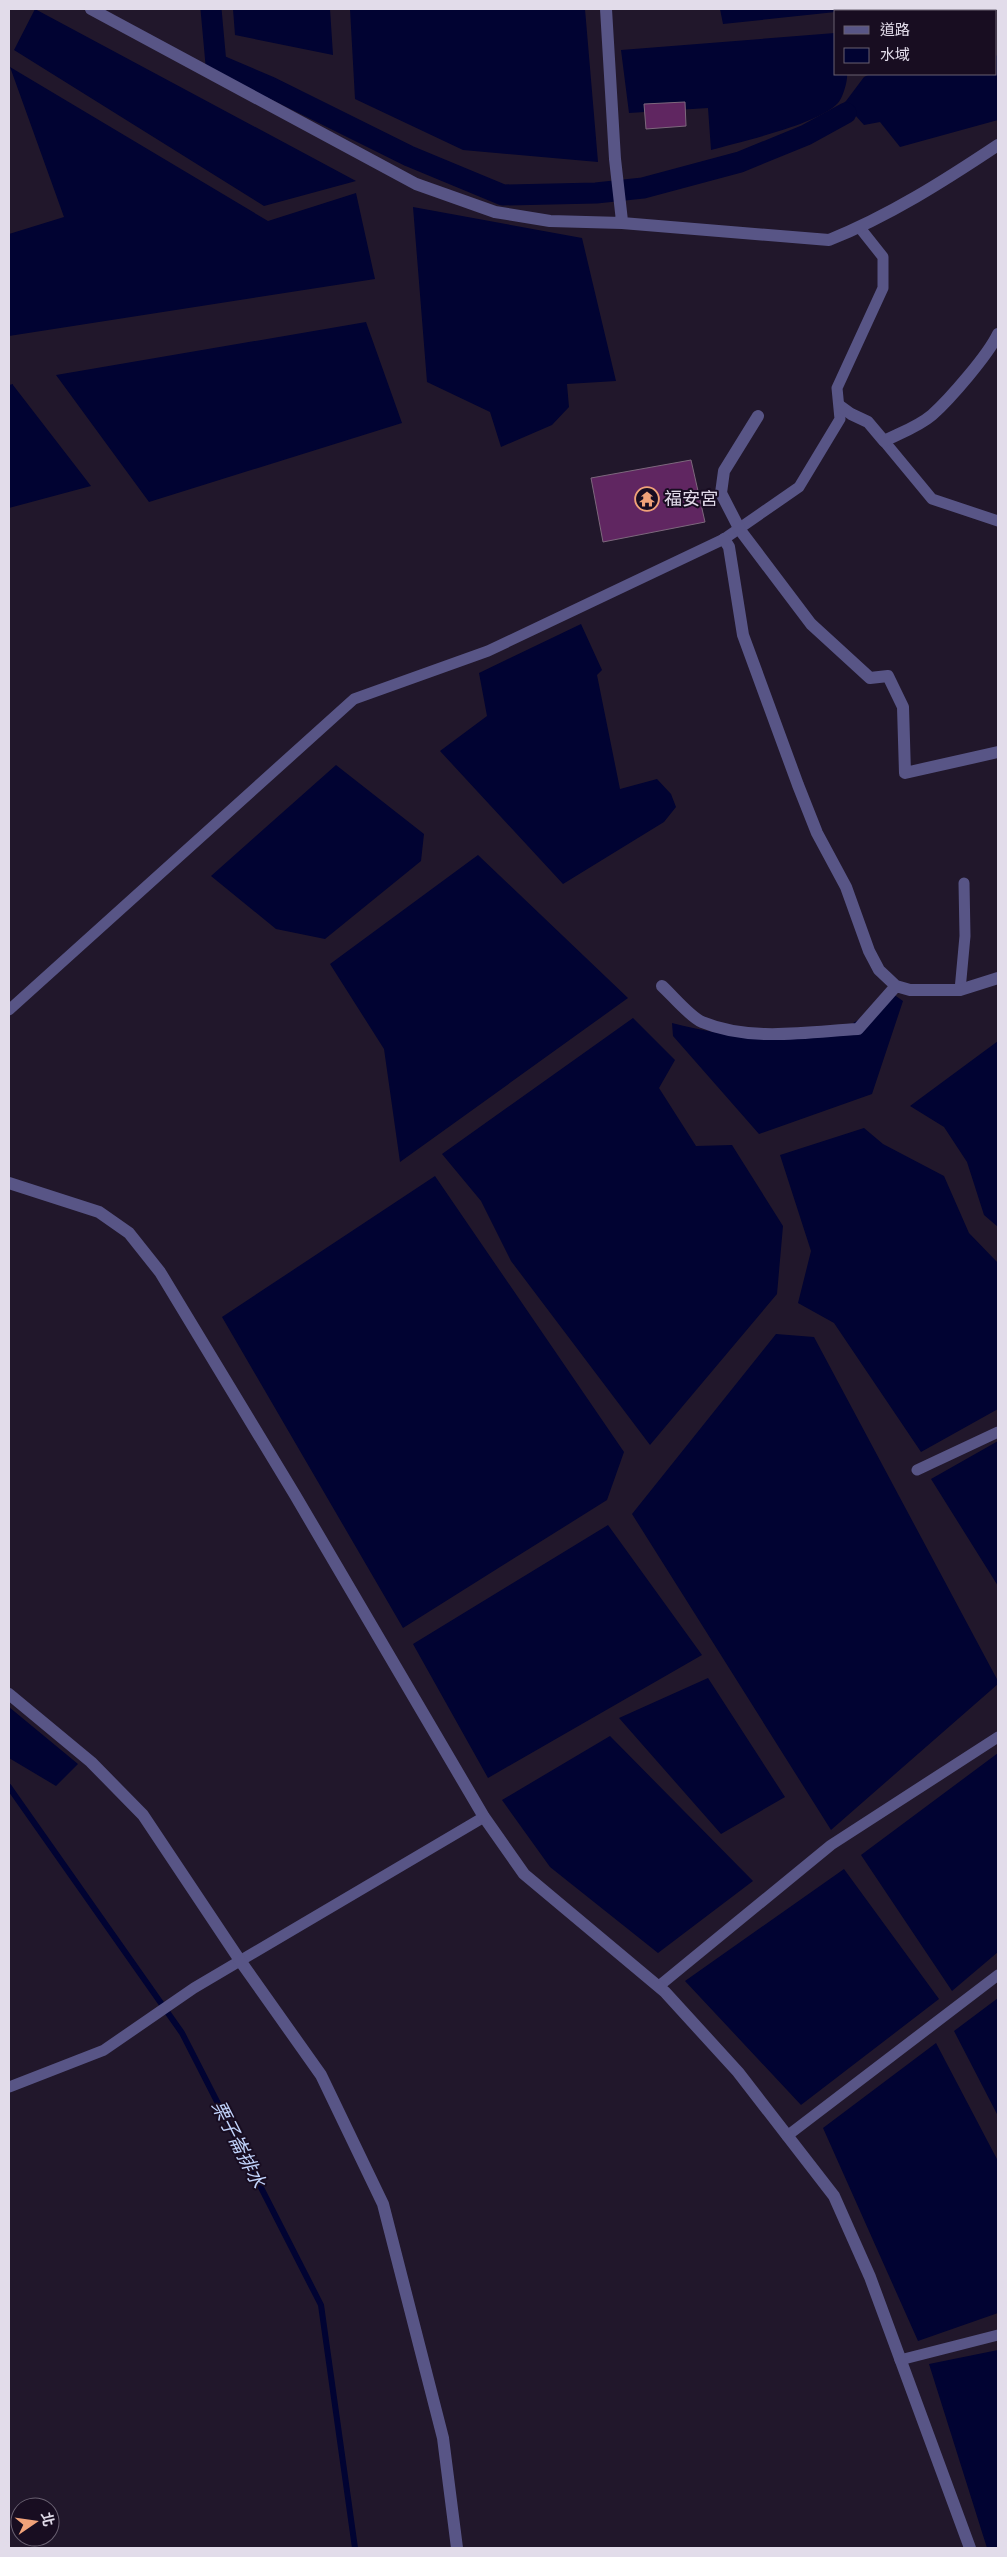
<svg xmlns="http://www.w3.org/2000/svg" width="1007" height="2557" viewBox="0 0 1007 2557" font-family="'Archivo Narrow','Noto Sans TC',sans-serif">
  <style>
    .water { fill: #010332 }
    .lines { fill: none; stroke-linecap: round; stroke-linejoin: round }
    .stream { stroke: #010332; stroke-width: 6 }
    .canal { stroke: #010332; stroke-width: 21 }
    .building { fill: #602661; stroke: #7d687d }
    .lane { stroke: #585586; stroke-width: 11 }
    .street { stroke: #585586; stroke-width: 12 }
    .labels { text-anchor: middle; stroke-width: 4; stroke-linejoin: round; paint-order: stroke }
    .poi-label { font-size: 18px; fill: #e2dcea; stroke: #180d21; text-anchor: start }
    .water-label { font-size: 19px; font-style: italic; fill: #c1d3fb; stroke: #180d21 }
  </style>
  <rect width="100%" height="100%" fill="#21172b"/>
  <path class="water" d="M35,9L356,181L264,206L14,50Z
    M233,9H330L333,55L235,35Z
    M350,9H585L598,162L463,150L355,99Z
    M720,9H845V11L723,24Z
    M862,9H987V11H862Z
    M835,33L836,74H847C848,80 843,98 838,103C817,125 742,141 711,150L708,108L629,113L621,50Z
    M996,55L998,57V120L900,147L880,122L864,125L855,115L824,130L820,123L846,101L864,77L870,74H996Z
    M10,67L268,221L356,193L375,279L9,336V234L64,217Z
    M413,207L582,238L616,381L567,384L569,407L552,425L501,447L490,412L427,382Z
    M366,322L402,423L149,502L56,375Z
    M13,384V385L91,486L9,508V385Z
    M581,624L602,670L597,675L620,789L657,779L671,794L676,807L664,822L563,884L440,751L487,716L479,673Z
    M336,765L424,834L421,861L325,939L276,929L211,876Z
    M478,855L628,998L400,1162L384,1049L330,964Z
    M893,994L903,1001L872,1094L759,1134L673,1036L672,1023C725,1036 786,1047 839,1030C855,1025 878,1005 893,994Z
    M633,1018L675,1060L659,1088L696,1146L732,1145L783,1226L777,1294L650,1445L511,1261L481,1201L442,1154Z
    M998,1041V1227L984,1215L967,1162L944,1127L910,1106Z
    M864,1128L883,1144L944,1176L969,1233L998,1263V1409L921,1452L834,1323L798,1303L811,1251L780,1155Z
    M435,1176L624,1452L607,1500L403,1628L222,1317Z
    M776,1334L814,1337L998,1681V1684L831,1830L632,1514Z
    M998,1441V1586L931,1479Z
    M608,1525L702,1655L488,1778L413,1644Z
    M708,1678L785,1797L721,1834L619,1718Z
    M9,1707L78,1764L56,1786L9,1758Z
    M610,1736L753,1881L658,1953L550,1867L502,1800Z
    M998,1753V1952L952,1991L861,1855Z
    M844,1869L939,1999L801,2105L685,1981Z
    M998,1998V2116L954,2031Z
    M936,2043L998,2161V2313L918,2341L823,2128Z
    M998,2350V2548H987L929,2364Z"/>
  <g class="lines">
    <path class="stream" d="M9,1787L182,2033L321,2305L355,2548"/>
    <path class="canal" d="M211,9L216,64L270,87L409,156L503,195L596,193L643,188L740,162L806,135L846,113"/>
  </g>
  <path class="building" d="M685,102L686,126L646,129L644,104Z
    M691,460L705,522L603,542L591,478Z"/>
  <g class="lines">
    <path class="lane" d="M884,441L932,499L998,521
      M960,990L965,936L964,883
      M9,1010L354,699L488,651L724,539L799,487L840,419L837,388L883,288V257L860,228
      M917,1470L998,1432
      M659,1986L831,1845L998,1737
      M9,2087L104,2050L194,1988L484,1817
      M787,2136L998,1975
      M900,2360L998,2335"/>
    <path class="street" d="M91,9L416,184L495,212L550,221L622,223L829,240C889,216 944,181 998,145
      M606,9L615,159L622,221
      M840,406L851,414L868,422L884,441C900,433 918,427 932,415C950,399 988,355 998,334
      M758,416L724,471L721,493L740,530L811,624L870,678L888,676L903,707L905,773L998,752
      M724,539L729,547L743,635L798,785L817,833L846,887L869,951L879,970L896,986L910,990H960L998,978
      M662,986C672,995 690,1017 702,1022C750,1042 808,1032 858,1029L896,986
      M9,1183L99,1212L129,1233L160,1272L295,1495L484,1817L524,1874L665,1992L738,2072L834,2196L870,2277L970,2548
      M9,1694L91,1762L143,1815L241,1962L321,2075L383,2204L443,2438L457,2548"/>
  </g>
  <defs>
    <g id="temple-ring" transform="scale(1.25)"><circle r="9.5" fill="#180d21" stroke="#f0a279" stroke-width="1.5"/><path d="M0-6L5-2H3V0L6.5 2.5H4V6H1.5V3h-3V6H-4V2.5H-6.5L-3 0V-2H-5Z" fill="#f0a279"/></g>
  </defs>
  <g fill-rule="evenodd">
    <use href="#temple-ring" x="647" y="499"/>
  </g>
  <g class="labels">
    <g class="poi-label">
      <text x="664" y="505">福安宮</text>
    </g>
    <g class="water-label">
      <text transform="translate(239 2144) rotate(63)" y="7">栗子崙排水</text>
    </g>
  </g>
  <rect width="1007" height="2557" fill="none" stroke="#e2dcea" stroke-width="20"/>
  <rect x="834" y="10" width="162" height="65" fill="#180d21" stroke="#696071"/>
  <rect x="844" y="26" width="25" height="8" fill="#585586" stroke="#696071"/>
  <text x="880" y="35" font-size="15" fill="#e2dcea">道路</text>
  <rect x="844" y="48" width="25" height="15" fill="#010332" stroke="#696071"/>
  <text x="880" y="60" font-size="15" fill="#e2dcea">水域</text>
  <g transform="translate(35 2522) rotate(77)"><circle r="24" fill="#180d21" stroke="#696071"/>
  <path d="M0-4L9 19L0 12L-9 19Z" fill="#f0a279"/>
  <text y="-8" font-size="14" font-weight="bold" text-anchor="middle" fill="#e2dcea">北</text>
  </g>
</svg>
